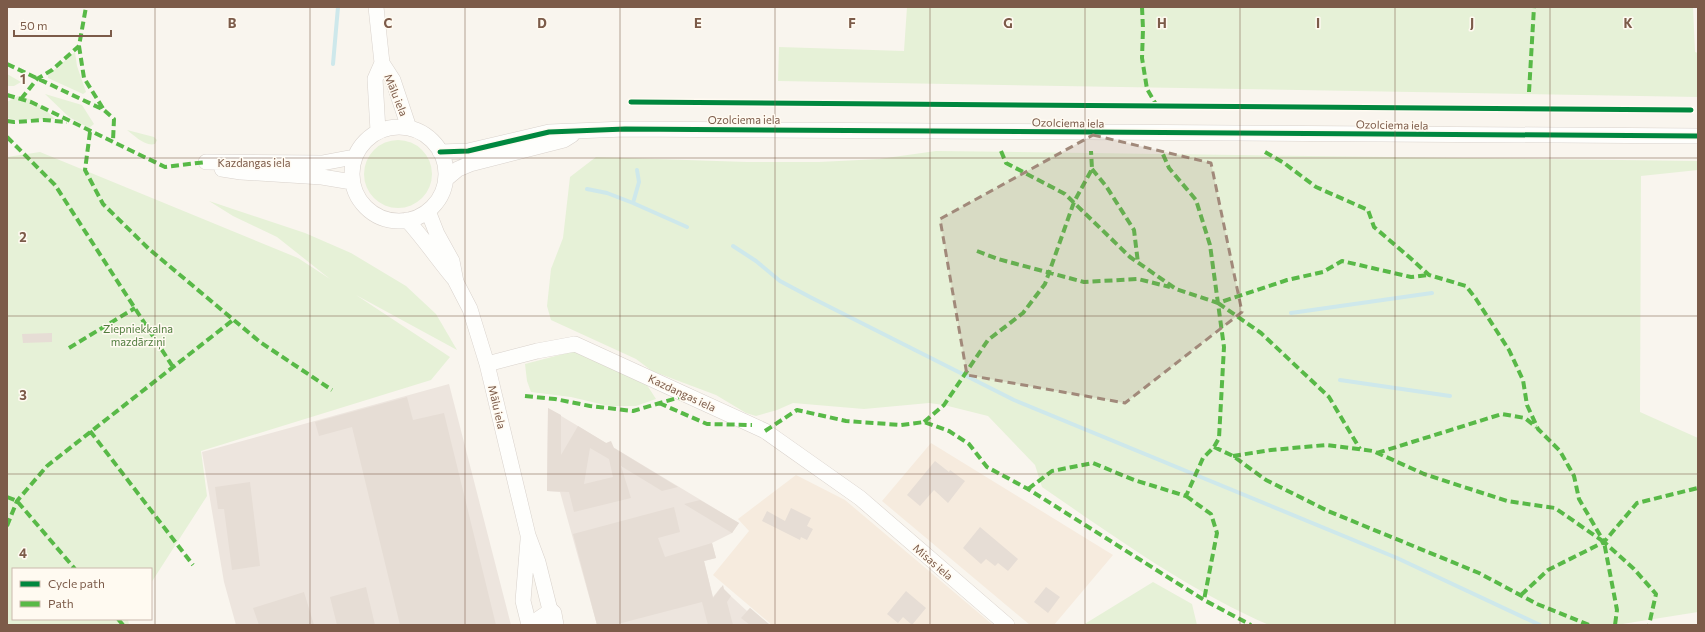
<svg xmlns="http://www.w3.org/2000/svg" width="1705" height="632" viewBox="0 0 1705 632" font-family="Commissioner,sans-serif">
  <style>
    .residential { fill: #f6ebde }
    .industrial { fill: #ede5de }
    .green { fill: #e6f1d7 }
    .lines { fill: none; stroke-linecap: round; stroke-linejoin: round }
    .stream { stroke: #cee8eb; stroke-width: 4 }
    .building { fill: #e6ddd5; fill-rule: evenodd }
    .street-casing { stroke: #d9d2cc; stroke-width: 16 }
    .secondary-casing { stroke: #d9d0c9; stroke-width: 22 }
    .street { stroke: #fefefc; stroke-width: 15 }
    .secondary { stroke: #fefefc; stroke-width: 21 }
    .quiet { stroke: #58b947; stroke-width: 4; stroke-dasharray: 8 4; stroke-linecap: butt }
    .cycleway-casing { stroke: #fffaf1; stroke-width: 8 }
    .cycleway { stroke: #00873e; stroke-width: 5 }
    .marked { fill: #a1897a; fill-opacity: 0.2; stroke: #a1897a; stroke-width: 3; stroke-dasharray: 8 5; stroke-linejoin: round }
    .grid { fill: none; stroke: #7c5b49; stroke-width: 1; stroke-opacity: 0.55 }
    .labels { text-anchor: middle; stroke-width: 3; stroke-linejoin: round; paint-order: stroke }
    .street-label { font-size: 11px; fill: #7c5b49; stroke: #fffaf1 }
    .park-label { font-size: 11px; fill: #507c3d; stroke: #fffaf1 }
    .grid-label { font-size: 13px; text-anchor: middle; font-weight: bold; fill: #7c5b49; stroke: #fffaf1; stroke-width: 3; stroke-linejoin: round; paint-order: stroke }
  </style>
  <rect width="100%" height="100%" fill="#f9f5ee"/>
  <path class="residential" d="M931,443L1113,555L1054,625H1030L882,501Z
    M796,475L845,500L993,625H772L713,575L749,531L738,519Z"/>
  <path class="industrial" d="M449,384L511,625H236L224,582L202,452Z
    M548,408L739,523L732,533L712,543L716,558L704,561L713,597L721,587L747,611L750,608L770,625H597L560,492L547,491Z"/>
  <path class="green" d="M907,7H1693L1695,52L1698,53V97L778,81L779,47L904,51Z
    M75,52L77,66L86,92L83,94L48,78V75Z
    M7,74L21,82L14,86H7Z
    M45,94L82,105L94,124L89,128L69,117Z
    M18,96C35,98 44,108 55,119L16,120L7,118V102Z
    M127,130L154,137L157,140L155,144C145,147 134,135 127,130Z
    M364 174a34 34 0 1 1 68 0a34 34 0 1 1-68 0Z
    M936,151L1698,161V170L1641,176L1640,412L1698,438V612L1616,625H1269C1188,590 1115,537 1042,487L1035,465L988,416L944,405L929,403L864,409L793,403L777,410L756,416L746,413L716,395L652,371L636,359L551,320L547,306L551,269L563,238L570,177L596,157L747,162H819L879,159Z
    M40,152L298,258L330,279L277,237L233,216L209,201L305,233L351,253L406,286L436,314L457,350L356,295L450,357L431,380L201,451L207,496L151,583V569H13V619H128L129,625H7V157Z
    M575,351L645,382L656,399L636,406H609L571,397L531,392L527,381L525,364Z
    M1153,582L1192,604L1197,625H1083Z"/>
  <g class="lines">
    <path class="stream" d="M333,64L338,7
      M637,170L639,182L633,203L687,227
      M587,189L607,193L633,203
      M733,246L756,261L780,281L810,297L1014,400L1397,558L1540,625
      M1291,313L1432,293
      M1340,380L1450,396"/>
  </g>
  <path class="building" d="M52,333V342L23,343L22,334Z
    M407,397L413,420L444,413L496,625H400L352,427L319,436L315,422Z
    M548,408L561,415V455L578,426L606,443L611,441L614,448L678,487L662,491L621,466L631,498L574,512L569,492L547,491ZM590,448L609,459L613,477L584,484Z
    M935,461L949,472L950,470L965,481L948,503L934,490L920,506L907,495Z
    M250,482L260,566L232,570L224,509H218L215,487Z
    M700,500L739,523L732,533L684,504Z
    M674,507L680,532L658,538L665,557L712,543L716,558L704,561L713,598L723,585L724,589L731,596L727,602L733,625H708L702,602L614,625H597L573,534Z
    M791,508L811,518L807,526L813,529L807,540L801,537L800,540L762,521L767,511L785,521Z
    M980,527L1018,559L1008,571L998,563L995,566L986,559L981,564L963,548Z
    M366,587L375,625H337L330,597Z
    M1046,587L1060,597L1048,613L1034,602Z
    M906,591L926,608L912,625L903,617L898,623L887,614Z
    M304,592L314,625H259L253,608Z
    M750,608L770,625H750L741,618Z"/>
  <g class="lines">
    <g class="street-casing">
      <path id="street" d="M376,7L382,63L375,79L378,131
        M382,63L393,80L409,128
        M352 174a47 47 0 1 1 94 0a47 47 0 1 1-94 0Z
        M440,152L468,151L549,132L625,129L1698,136
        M206,162L322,163L354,157
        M222,169L241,172L322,177L352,182
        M446,179L458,169L470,164L564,140L572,135
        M428,211L437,234L452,261L456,282L470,309L487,364L528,535L538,562L551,614
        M407,220C425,240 439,261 456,281
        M487,364L537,351L575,344L765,431L860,498L1007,625
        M528,540L523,601L529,625"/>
    </g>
    <g class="secondary-casing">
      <path id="secondary" d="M535,625L551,614L553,625"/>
    </g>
    <use href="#street" class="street"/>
    <use href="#secondary" class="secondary"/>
    <path class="quiet" d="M1142,7L1143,29L1142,58L1147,89L1157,106
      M79,46L84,78L104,110
      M7,64L104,110L114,119L113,141
      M1529,92L1534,7
      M7,95L31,102L165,167L206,162
      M21,99L37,79L52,70L79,46L86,7
      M7,121L14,122L44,120L67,122
      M90,132L85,170L103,204L149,249L260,342L332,390
      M7,137L55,185L173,367
      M1001,151L1006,163L1065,194L1130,257L1176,289L1218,303L1287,280L1323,272L1342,261L1411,277L1429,275
      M1265,152L1284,163L1316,187L1368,210L1374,227L1408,256L1429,275L1466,286L1476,299L1509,350L1523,380L1527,405L1538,429L1560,451L1574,476L1579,499L1604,542L1634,569L1656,594L1649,625
      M1092,169L1106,186L1134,230L1138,263
      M977,251L998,259L1084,282L1138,279L1170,287
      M1218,303L1261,333L1329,397L1360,449
      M69,348L135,308
      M525,396L555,399L590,406L633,411L687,395
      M659,403L707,424L752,425
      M924,422L944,405L988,340L1023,313L1045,284L1074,202L1092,169L1091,151
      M90,431L193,565
      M765,431L797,410L846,421L901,425L924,422L949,431L969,444L987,467L1028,489L1204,600L1251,625
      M1214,447L1233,456L1266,480L1328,511L1479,573L1537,604L1589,625
      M1377,453L1502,414L1525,418L1536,427
      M1233,456L1271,450L1326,445L1373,451L1424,474L1507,501L1555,508L1604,542L1617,610L1615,625
      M1028,489L1052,471L1093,463L1134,480L1186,496L1203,458L1214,447L1219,438L1224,347L1210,245L1196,200L1169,168L1162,152
      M1186,496L1211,514L1217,533L1204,600
      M7,497L17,501L75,569
      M7,526L17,501L47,466L233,320
      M1521,595L1548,570L1604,542L1637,503L1698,488
      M118,619L123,625"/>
    <g class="cycleway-casing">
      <path id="cycleway" d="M631,102L1691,110
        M440,152L468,151L549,132L625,129L1698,136"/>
    </g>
    <use href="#cycleway" class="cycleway"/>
  </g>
  <path class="marked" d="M1093,135L1211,163L1242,312L1125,403L967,375L940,219Z"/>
  <path class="grid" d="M155,7V625M310,7V625M465,7V625M620,7V625M775,7V625M930,7V625M1085,7V625M1240,7V625M1395,7V625M1550,7V625M7,158H1698M7,316H1698M7,474H1698"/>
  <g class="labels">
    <g class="street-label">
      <text transform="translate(396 95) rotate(68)" y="4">Mālu iela</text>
      <text x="744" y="124">Ozolciema iela</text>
      <text transform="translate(1068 123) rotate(1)" y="4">Ozolciema iela</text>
      <text transform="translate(1392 125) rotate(1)" y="4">Ozolciema iela</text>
      <text x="254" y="167">Kazdangas iela</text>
      <text transform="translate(682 393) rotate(25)" y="4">Kazdangas iela</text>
      <text transform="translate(497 407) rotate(77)" y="4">Mālu iela</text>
      <text transform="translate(933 562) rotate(41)" y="4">Misas iela</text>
    </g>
    <g class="park-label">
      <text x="138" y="333">Ziepniekkalna<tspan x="138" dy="13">mazdārziņi</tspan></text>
    </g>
  </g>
  <g class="grid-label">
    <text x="232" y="28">B</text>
    <text x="388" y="28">C</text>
    <text x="542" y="28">D</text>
    <text x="698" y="28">E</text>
    <text x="852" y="28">F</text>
    <text x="1008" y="28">G</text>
    <text x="1162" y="28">H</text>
    <text x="1318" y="28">I</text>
    <text x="1472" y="28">J</text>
    <text x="1628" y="28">K</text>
    <text x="23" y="84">1</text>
    <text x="23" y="242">2</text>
    <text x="23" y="400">3</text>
    <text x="23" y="558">4</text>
  </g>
  <rect width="1705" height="632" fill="none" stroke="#7c5b49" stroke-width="16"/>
  <rect x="12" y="568" width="140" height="52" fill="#fffaf1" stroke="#cbbaae"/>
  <rect x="20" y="581" width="20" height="6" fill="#00873e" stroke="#cbbaae"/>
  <text x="48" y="588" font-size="12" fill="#7c5b49">Cycle path</text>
  <rect x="20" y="601" width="20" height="6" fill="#58b947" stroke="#cbbaae"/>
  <text x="48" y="608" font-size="12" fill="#7c5b49">Path</text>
  <path d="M14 30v6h97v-6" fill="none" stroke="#7c5b49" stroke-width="2"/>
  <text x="20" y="30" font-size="12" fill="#7c5b49" stroke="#fffaf1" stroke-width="3" paint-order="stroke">50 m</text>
</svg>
